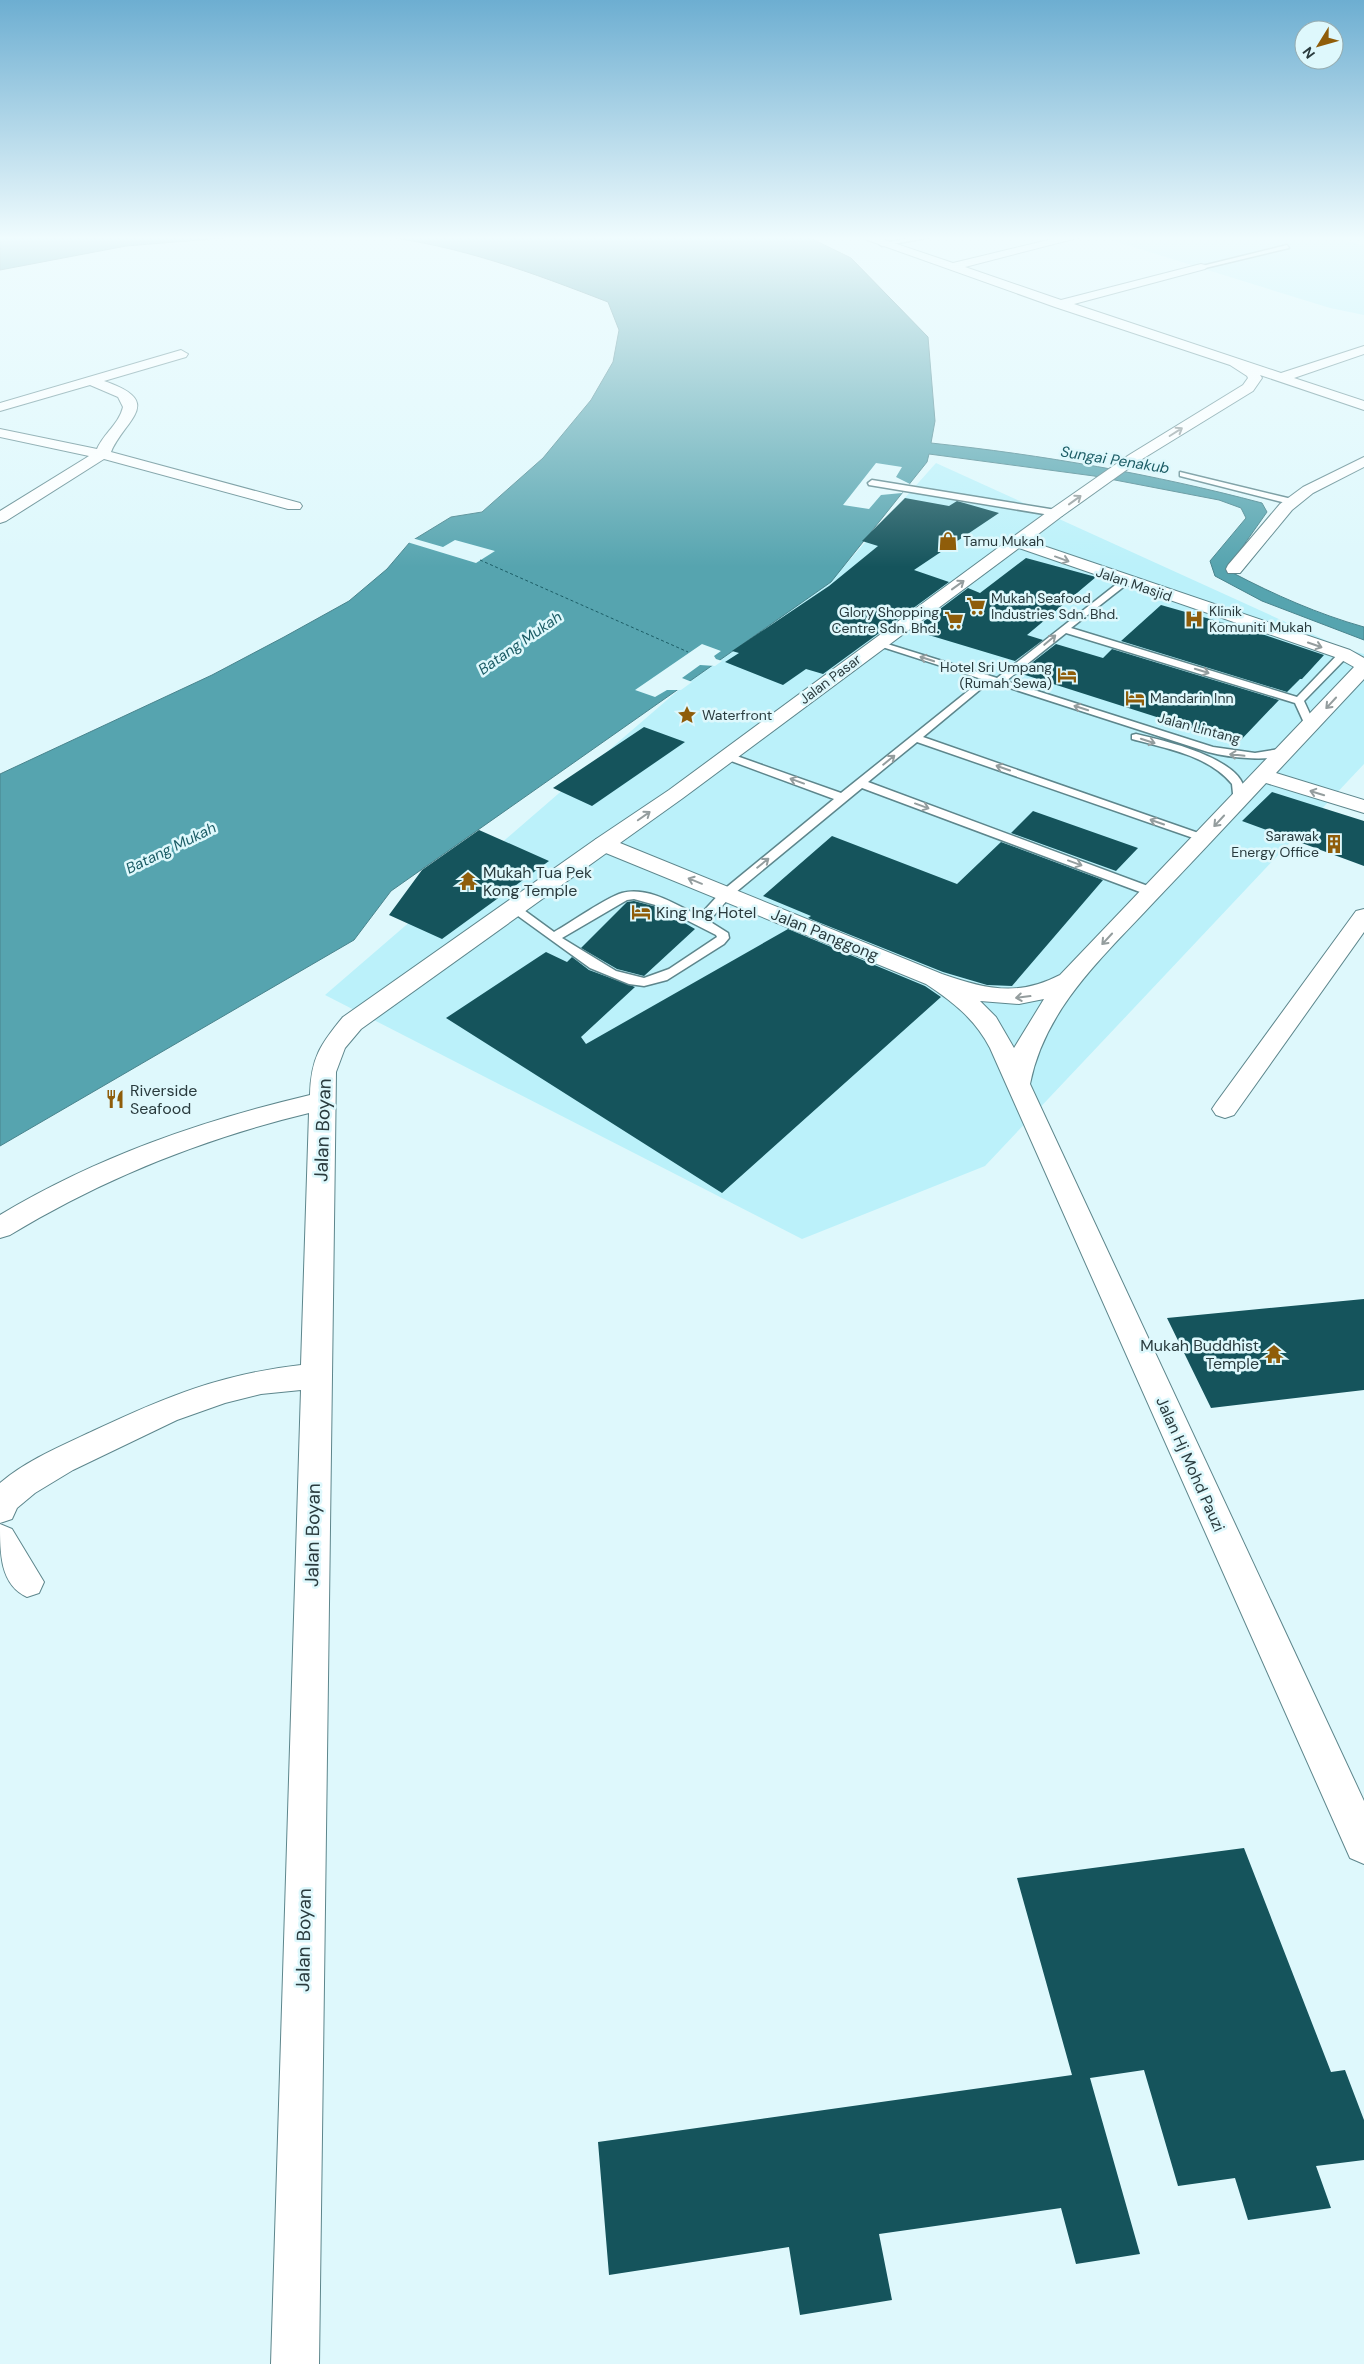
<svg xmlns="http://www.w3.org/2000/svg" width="1364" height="2364" viewBox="0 0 1364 2364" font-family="'DM Sans',sans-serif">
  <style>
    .built { fill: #bbf1fa }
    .water { fill: #56a4af; stroke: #49848d }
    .pier { fill: #def8fc }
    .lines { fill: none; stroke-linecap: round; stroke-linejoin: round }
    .ferry { stroke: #1b5c65; stroke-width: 1; stroke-dasharray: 3 2.5; stroke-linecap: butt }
    .building { fill: #15545c }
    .lane-casing { stroke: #5d868c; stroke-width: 3 }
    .street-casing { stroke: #5d868c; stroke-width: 2 }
    .secondary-casing { stroke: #5d868c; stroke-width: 2 }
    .lane { fill: #fff; fill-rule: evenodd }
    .street { fill: #fff; fill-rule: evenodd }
    .secondary { fill: #fff; fill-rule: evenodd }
    .oneway { stroke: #949d9e }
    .labels { text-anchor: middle; stroke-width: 5; stroke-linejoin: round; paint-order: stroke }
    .far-poi-label { font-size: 14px; fill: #2a3b3e; stroke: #def8fc; text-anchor: start }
    .far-street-label { font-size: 14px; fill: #2a3b3e; stroke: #def8fc }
    .far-water-label { font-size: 15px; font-style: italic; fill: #1b5c65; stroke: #def8fc }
    .poi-label { font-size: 16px; fill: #2a3b3e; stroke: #def8fc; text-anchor: start }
    .street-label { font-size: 16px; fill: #2a3b3e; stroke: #def8fc }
    .near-street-label { font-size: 19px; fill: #2a3b3e; stroke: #def8fc }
  </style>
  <rect width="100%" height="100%" fill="#def8fc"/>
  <path class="built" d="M1098,236H1330L1364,246V315L1330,308Z
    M936,463L1345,649L1364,654V764L985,1166L802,1239L325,995L689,681L828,584Z"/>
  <path class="water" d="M0,236H249L126,246L0,270Z
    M378,236H806L851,258L928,337L935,421L931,443C1043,455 1153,474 1262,503L1267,512L1236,556L1233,573C1275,595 1318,614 1364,627V640L1262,601L1215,576L1210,561L1246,518L1241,508L1219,500L1094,476L929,454L927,462L831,582L391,891L354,940L0,1146V774L212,675L284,637L349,601L387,569L410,542L451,517L482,512L543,458L591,400L613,362L619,330L608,302C533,273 459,245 378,236Z"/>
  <path class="pier" d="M876,463L902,467L896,477L910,484L902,493L881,495L869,509L843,505Z
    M412,538L443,547L455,540L495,551L476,563L407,542Z
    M702,644L721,651L714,656L716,659L722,661L715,666L700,665L682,678L692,682L681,690H667L655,697L635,690Z"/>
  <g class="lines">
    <path class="ferry" d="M480,560L688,652"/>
  </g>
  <path class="building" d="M905,498L949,506L957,501L999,513L914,570L949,582L823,674L806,669L783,685L725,662L739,653L732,651L829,586L878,546L862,541Z
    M1026,558L1096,577L1027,635L1043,640L1015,661L912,630L968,588L980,593Z
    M1161,605L1259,633L1324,655L1302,679H1300L1287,692L1121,641Z
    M1056,644L1103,658L1112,649L1279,700L1238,743L1022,674L1031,666L1029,665Z
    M644,727L685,742L592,806L553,788Z
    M1272,792L1364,821V866L1242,821Z
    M1033,811L1138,848L1116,871L1011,833Z
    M479,830L549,861L442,939L389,915L422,870Z
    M832,836L957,884L1001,842L1103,880L1012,986L987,985L943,972L808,918L811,916L763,896Z
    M634,901L657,907L695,929L644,976L617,969L581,948L627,902Z
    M788,929L925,986L941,997L722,1193L446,1018L546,952L567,962L572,957L589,970L635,987L581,1037L586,1044Z
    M1364,1299V1390L1211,1408L1167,1318Z
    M1244,1848L1331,2072L1345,2070L1364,2120V2160L1316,2166L1331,2208L1248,2220L1235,2178L1178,2186L1144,2070L1090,2078L1140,2254L1076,2264L1061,2208L879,2234L892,2300L800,2315L789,2247L609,2275L598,2142L1072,2075L1017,1878Z"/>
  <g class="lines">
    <g class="lane-casing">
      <path id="lane" d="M920,236H937L882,246L879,244Z
        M1287,245L1289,248L1201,269L1198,267Z
        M1180,472L1296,500L1297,502L1290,504L1180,476Z
        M872,480L1056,510L1060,513L1056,516L869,485L868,483Z
        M1123,579L1131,581L1071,628L1297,697L1340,652H1348V656L1304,701L1315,725L1314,727H1306L1295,703L1066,633L1006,681L1213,747L1255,753L1285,748L1290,751C1277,764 1226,757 1208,752L873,644L875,642H881L997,678Z
        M978,683L982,684V688L923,737L1207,836L1209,838L1203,842L1199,840L917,742L868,782L1156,889L1158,892L1156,895H1148L862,788L730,897L709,921L728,933L729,938L724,944L667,980L644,986L629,984L590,968L507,908L513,904L517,905L554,932C570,923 607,897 622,893C648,886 677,905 699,916L722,891L834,799L723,758V754H731L841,793ZM634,899L659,906L716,935L717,937L669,969L644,978L616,971L562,938L627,900Z
        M1136,734C1162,740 1262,762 1242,803H1234L1232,784C1208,755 1167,749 1132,739V735Z"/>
    </g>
    <g class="street-casing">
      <path id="street" d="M856,236H873L953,263L1065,236H1085L965,267L1061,300L1201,264L1205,265L1207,267L1205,269L1074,304L1281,373L1364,346V354L1294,378L1364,401V410L1260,375L1262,378L1253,391L1139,461L1062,516H1050L1048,513L1050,510L1129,455L1243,385L1248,378L1247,376L1230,365L1055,307Z
        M181,350L188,354L186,357L104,381C166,402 125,419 111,452L300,503L302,506L300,509H288L104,459L6,521L0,523V511L89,456L0,437V429L97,449C104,433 119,424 123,407L118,397L90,385L0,411V403Z
        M1364,457V467L1313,493L1292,510L1240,573H1228L1226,569L1228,565L1280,504L1303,487Z
        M604,838L612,839L615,844L612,849L361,1029L345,1048L336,1072L319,2364H271L301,1390L261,1394L225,1403L177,1420L73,1470L35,1493L17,1508L12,1519L0,1523V1483C27,1460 61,1446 93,1431C165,1397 221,1374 301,1365L309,1113C202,1139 104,1178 10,1235L0,1238V1215C97,1157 200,1121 310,1095C311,1058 320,1045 343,1017L596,839Z
        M1364,909V932L1234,1115L1225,1118L1216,1115L1212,1109L1216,1103L1356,911Z
        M0,1524L12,1529L44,1582L39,1593L27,1597C0,1585 0,1553 0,1524Z"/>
    </g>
    <g class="secondary-casing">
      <path id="secondary" d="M1056,508L1062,510L1064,513L1062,516L1029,541L1350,650L1364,658V679L1276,773L1364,800V813L1266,783C1229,823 1192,862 1154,902C1103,957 1045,1008 1030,1084L1364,1801V1864L1350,1858L990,1048C975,1019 953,1002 926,984L596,849L593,844L596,839L669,790L1010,539L1050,510ZM1019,548L1338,658L1354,667L1060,975C1018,997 985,989 942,974L620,843L683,798ZM1044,999L1014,1048L996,1017L980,1001L1019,1004Z"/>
    </g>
    <use href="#lane" class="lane"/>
    <use href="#street" class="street"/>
    <use href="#secondary" class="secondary"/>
  </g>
  <defs><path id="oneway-shaft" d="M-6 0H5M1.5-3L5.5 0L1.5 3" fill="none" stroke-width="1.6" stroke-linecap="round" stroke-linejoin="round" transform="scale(1.25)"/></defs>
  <g class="oneway">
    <use href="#oneway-shaft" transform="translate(1176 432) rotate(-32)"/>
    <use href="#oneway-shaft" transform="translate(1075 500) rotate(-36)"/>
    <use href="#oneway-shaft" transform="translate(1062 559) rotate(20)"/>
    <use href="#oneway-shaft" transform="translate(958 585) rotate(-36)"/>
    <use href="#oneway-shaft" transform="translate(1050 640) rotate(-40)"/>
    <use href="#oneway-shaft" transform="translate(1315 645) rotate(19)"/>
    <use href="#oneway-shaft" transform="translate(927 659) rotate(-162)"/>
    <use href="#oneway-shaft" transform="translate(1202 671) rotate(17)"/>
    <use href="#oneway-shaft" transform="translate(1331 703) rotate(133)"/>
    <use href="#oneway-shaft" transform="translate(1081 708) rotate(-162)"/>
    <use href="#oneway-shaft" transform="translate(1148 741) rotate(18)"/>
    <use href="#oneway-shaft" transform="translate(1237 755) rotate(-174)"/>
    <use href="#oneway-shaft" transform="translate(889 760) rotate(-39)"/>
    <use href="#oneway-shaft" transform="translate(1003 768) rotate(-161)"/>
    <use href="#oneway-shaft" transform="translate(797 781) rotate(-160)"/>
    <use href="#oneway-shaft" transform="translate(1317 793) rotate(-163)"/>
    <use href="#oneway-shaft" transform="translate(922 806) rotate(20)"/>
    <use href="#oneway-shaft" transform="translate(644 816) rotate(-35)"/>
    <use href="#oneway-shaft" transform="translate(1219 821) rotate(133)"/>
    <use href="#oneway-shaft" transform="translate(1157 822) rotate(-161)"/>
    <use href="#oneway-shaft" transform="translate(763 863) rotate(-39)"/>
    <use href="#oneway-shaft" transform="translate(1075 863) rotate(20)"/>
    <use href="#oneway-shaft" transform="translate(695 881) rotate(-158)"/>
    <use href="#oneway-shaft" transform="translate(1107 939) rotate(133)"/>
    <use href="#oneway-shaft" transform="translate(1023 997) rotate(173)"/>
  </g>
  <linearGradient id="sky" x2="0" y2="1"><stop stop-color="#6daed1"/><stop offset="0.42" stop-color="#f0fcfe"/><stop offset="1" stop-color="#f0fcfe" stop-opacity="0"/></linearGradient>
  <rect width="1364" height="567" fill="url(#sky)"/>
  <defs>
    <g id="shop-bare" transform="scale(1.5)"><path d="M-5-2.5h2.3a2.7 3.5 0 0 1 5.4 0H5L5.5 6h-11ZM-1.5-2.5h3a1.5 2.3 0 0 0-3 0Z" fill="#8f5d0a" stroke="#def8fc" stroke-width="2.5" paint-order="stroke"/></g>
    <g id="supermarket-bare" transform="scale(1.5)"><path d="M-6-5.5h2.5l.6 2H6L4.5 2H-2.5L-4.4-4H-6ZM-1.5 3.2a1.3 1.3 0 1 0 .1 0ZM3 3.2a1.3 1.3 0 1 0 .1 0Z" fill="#8f5d0a" stroke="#def8fc" stroke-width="2.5" paint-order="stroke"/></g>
    <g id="hospital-bare" transform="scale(1.5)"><path d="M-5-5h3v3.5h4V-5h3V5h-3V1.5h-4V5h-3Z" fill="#8f5d0a" stroke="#def8fc" stroke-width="2.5" paint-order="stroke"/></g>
    <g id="hotel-bare" transform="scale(1.5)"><path d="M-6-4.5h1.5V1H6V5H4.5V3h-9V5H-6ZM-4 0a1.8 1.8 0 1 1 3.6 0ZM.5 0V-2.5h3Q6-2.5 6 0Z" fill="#8f5d0a" stroke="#def8fc" stroke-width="2.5" paint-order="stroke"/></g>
    <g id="sight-bare" transform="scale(1.5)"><path d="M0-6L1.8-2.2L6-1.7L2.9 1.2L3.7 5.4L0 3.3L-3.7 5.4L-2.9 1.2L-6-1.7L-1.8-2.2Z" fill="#8f5d0a" stroke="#def8fc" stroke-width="2.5" paint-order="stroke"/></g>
    <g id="building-bare" transform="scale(1.5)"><path d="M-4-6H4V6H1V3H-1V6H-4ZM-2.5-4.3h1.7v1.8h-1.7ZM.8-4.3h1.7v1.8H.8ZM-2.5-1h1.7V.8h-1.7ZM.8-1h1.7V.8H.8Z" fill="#8f5d0a" stroke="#def8fc" stroke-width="2.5" paint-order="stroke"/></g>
    <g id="temple-bare" transform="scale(1.5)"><path d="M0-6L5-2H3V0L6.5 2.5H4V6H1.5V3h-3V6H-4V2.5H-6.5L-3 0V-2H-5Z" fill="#8f5d0a" stroke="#def8fc" stroke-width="2.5" paint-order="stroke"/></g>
    <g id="restaurant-bare" transform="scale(1.5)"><path d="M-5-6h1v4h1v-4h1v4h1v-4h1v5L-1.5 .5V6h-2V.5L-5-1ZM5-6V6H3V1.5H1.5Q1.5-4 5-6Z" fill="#8f5d0a" stroke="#def8fc" stroke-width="2.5" paint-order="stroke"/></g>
  </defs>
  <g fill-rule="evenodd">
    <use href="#shop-bare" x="948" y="541"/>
    <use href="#supermarket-bare" x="976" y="606"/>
    <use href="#hospital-bare" x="1194" y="619"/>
    <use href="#supermarket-bare" x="954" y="620"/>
    <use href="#hotel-bare" x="1067" y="675"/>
    <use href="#hotel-bare" x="1135" y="698"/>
    <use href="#sight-bare" x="687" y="715"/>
    <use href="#building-bare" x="1334" y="844"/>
    <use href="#temple-bare" x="468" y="881"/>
    <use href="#hotel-bare" x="641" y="912"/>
    <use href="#restaurant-bare" x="115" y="1099"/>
    <use href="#temple-bare" x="1274" y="1354"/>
  </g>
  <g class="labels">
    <g class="far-poi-label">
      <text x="963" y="546">Tamu Mukah</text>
      <text x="991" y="603">Mukah Seafood<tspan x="991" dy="16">Industries Sdn. Bhd.</tspan></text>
      <text x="1209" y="616">Klinik<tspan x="1209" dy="16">Komuniti Mukah</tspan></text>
      <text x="939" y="617" text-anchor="end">Glory Shopping<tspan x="939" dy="16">Centre Sdn. Bhd.</tspan></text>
      <text x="1052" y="672" text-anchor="end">Hotel Sri Umpang<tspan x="1052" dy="16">(Rumah Sewa)</tspan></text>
      <text x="1150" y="703">Mandarin Inn</text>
      <text x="702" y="720">Waterfront</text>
      <text x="1319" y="841" text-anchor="end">Sarawak<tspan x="1319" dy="16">Energy Office</tspan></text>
    </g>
    <g class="far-street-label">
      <text transform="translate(1134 584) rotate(19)" y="5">Jalan Masjid</text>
      <text transform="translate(830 679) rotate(-37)" y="5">Jalan Pasar</text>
      <text transform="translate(1199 728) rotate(15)" y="5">Jalan Lintang</text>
    </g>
    <g class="far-water-label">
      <text transform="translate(1115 460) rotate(9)" y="5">Sungai Penakub</text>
      <text transform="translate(520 643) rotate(-35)" y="5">Batang Mukah</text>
      <text transform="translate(171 848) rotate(-26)" y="5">Batang Mukah</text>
    </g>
    <g class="poi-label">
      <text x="483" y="878">Mukah Tua Pek<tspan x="483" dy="18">Kong Temple</tspan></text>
      <text x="656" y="918">King Ing Hotel</text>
      <text x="130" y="1096">Riverside<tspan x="130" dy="18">Seafood</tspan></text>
      <text x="1259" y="1351" text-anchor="end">Mukah Buddhist<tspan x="1259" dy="18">Temple</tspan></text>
    </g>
    <g class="street-label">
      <text transform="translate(825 934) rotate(22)" y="6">Jalan Panggong</text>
      <text transform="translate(1191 1464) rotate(66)" y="6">Jalan Hj Mohd Pauzi</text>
    </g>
    <g class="near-street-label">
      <text transform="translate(322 1130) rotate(-88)" y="7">Jalan Boyan</text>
      <text transform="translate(312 1535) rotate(-89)" y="7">Jalan Boyan</text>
      <text transform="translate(303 1940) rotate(-89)" y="7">Jalan Boyan</text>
    </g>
  </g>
  <g transform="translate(1319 45) rotate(233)"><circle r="24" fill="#def8fc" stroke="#96acb0"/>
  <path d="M0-4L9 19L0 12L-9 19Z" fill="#8f5d0a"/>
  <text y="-8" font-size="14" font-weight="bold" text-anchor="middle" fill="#2a3b3e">N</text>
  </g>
</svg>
